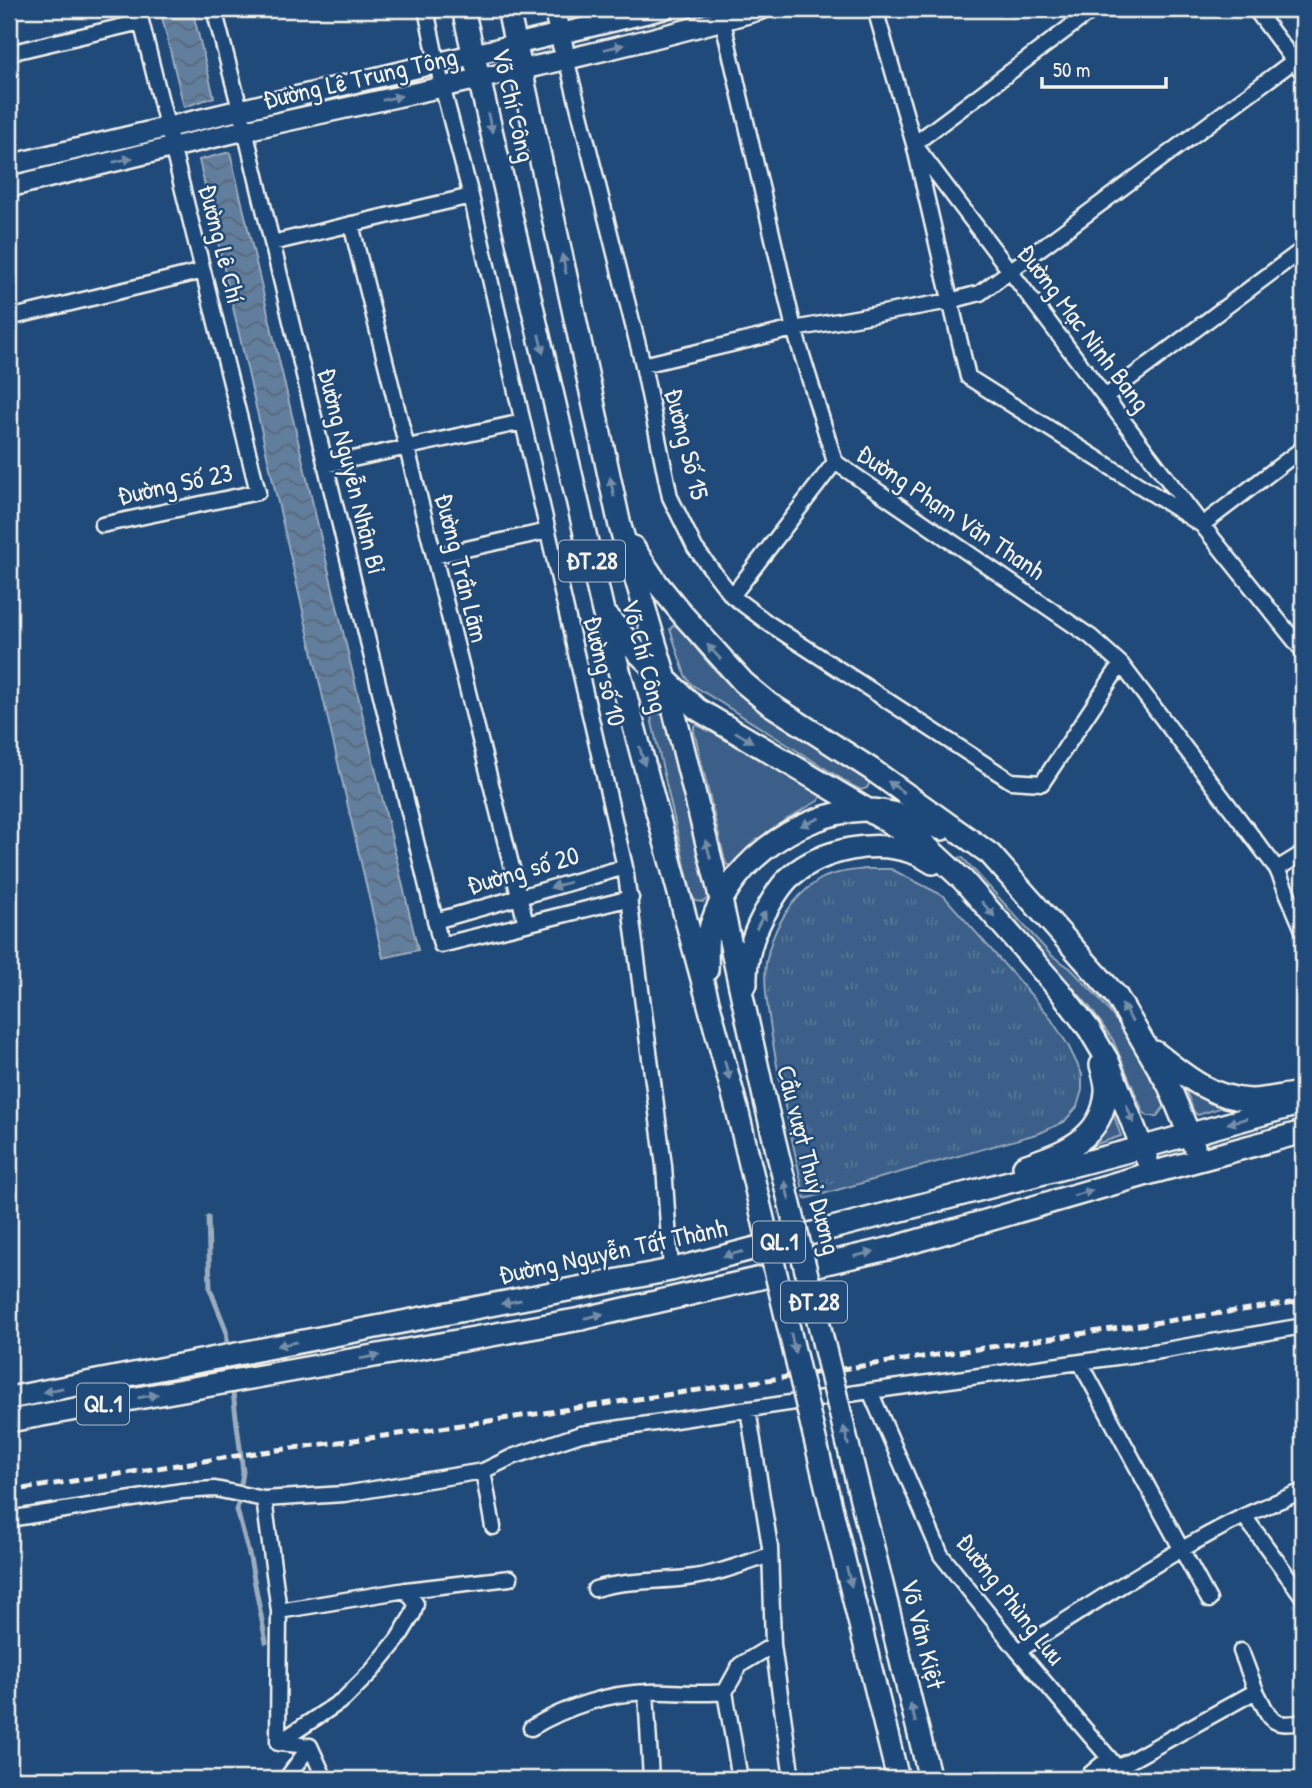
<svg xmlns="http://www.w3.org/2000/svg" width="1312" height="1788" viewBox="0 0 1312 1788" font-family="'Patrick Hand',sans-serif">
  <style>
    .grass { fill: #3a5f88; stroke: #97a8b8; stroke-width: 2 }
    .park { fill: url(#park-tufts); stroke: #97a8b8; stroke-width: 2 }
    .water { fill: url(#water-waves); stroke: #9cacbb; stroke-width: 2 }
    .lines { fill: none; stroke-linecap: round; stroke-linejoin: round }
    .stream { stroke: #9cacbb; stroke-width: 5 }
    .street-casing { stroke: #f4f1e8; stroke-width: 19 }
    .secondary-casing { stroke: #f4f1e8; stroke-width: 24 }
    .primary-casing { stroke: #f4f1e8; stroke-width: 26 }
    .street { stroke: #1f4a7a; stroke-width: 14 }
    .secondary { stroke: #1f4a7a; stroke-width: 19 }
    .primary { stroke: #1f4a7a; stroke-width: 21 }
    .rail { stroke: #f4f1e8; stroke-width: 5; stroke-dasharray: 10 5; stroke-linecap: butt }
    .primary-bridge-casing { stroke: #f4f1e8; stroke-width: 26; stroke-linecap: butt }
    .primary-bridge { stroke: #1f4a7a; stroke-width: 21 }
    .oneway { fill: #748da6 }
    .labels { text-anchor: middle; stroke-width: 5; stroke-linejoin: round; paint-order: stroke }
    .shield { fill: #1f4a7a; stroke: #b4bfc7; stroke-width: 2 }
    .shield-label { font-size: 24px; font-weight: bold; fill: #f4f1e8 }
    .street-label { font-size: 26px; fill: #f4f1e8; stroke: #1f4a7a }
  </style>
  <defs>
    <pattern id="park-tufts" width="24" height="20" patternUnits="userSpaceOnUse" patternTransform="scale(1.75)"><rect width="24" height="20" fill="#3a5f88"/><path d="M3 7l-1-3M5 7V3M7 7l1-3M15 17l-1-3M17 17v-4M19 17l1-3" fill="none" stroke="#577699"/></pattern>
    <pattern id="water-waves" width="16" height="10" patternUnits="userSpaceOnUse" patternTransform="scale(1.75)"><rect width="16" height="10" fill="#627e9d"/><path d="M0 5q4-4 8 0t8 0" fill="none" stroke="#58687a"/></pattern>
  </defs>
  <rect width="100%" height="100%" fill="#1f4a7a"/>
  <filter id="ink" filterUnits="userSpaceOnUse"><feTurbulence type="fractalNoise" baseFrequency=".0143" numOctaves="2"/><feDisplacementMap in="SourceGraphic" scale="14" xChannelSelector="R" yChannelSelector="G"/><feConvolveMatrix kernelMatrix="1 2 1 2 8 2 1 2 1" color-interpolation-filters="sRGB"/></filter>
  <g filter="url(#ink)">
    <path class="grass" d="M674,625L678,627C690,640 701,655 713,668C756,714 813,745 866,777L870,782L867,788L861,790L853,786L691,684L685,675L670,629Z
      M656,712L663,715L708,890V898L703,902L696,901L692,896L651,718Z
      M697,725L737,745L821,796L818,801C784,820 758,835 733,865H727L725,861L694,731V726Z
      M962,857L1051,955L1070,968L1097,996L1145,1057L1164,1099V1107L1157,1116H1148L1143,1112L1113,1040L1089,1006L958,858Z
      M1186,1091L1221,1105L1223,1107L1198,1115L1194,1112Z
      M1114,1116L1121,1136L1084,1148Z"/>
    <path class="park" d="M866,869H891L944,896L1047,1013L1068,1045L1082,1074V1090L1077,1107L1064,1122L1040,1133L805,1199C793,1145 781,1092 772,1037C769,1014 763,986 766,963C771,930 791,898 819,880C833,872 851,871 866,869Z"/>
    <path class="water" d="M160,9H192L214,97L184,107Z
      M230,152L418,950L383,958L199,160Z"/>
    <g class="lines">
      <path class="stream" d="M208,1217L210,1289L226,1330L228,1351
        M232,1385L243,1472L237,1510L250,1558L266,1642"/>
      <g class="street-casing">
        <path id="street" d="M214,9L240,109L441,945L631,898
          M426,9L441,82L471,196L625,867L664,1166L671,1270
          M720,9L794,329L835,462L1091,637L1121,664L1277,869L1303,930
          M875,9L914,144L1202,525L1303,651
          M1094,9L914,144L968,377L1202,525L1303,448
          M1255,9L1303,73
          M9,53L141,22
          M566,58L643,365L670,497L695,548L732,596L768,623L1011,781L1042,783L1121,664
          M351,224L526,924
          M272,243L471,196
          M9,318L203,271
          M643,365L794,329L950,301L980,293L1303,54
          M1105,397L1303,249
          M325,465L523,422
          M102,525L258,492L138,9
          M434,556L548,531
          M732,596L835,462
          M1277,869L1303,853
          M435,921L625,867
          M1080,1362L1209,1600
          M870,1391L941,1555L1018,1651L1127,1779
          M748,1409L770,1547L773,1645L792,1779
          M483,1471L493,1527
          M264,1499L279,1611L278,1743L310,1746L325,1779
          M1244,1516L1303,1597
          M9,1519L182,1491L215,1489L264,1499L344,1494L483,1471L512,1457L581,1434L870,1391L1160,1351L1303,1326
          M595,1589C626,1580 656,1582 686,1578C715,1575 743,1564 770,1555
          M406,1590L510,1578
          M1018,1651C1092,1604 1165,1555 1244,1516C1263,1507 1284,1499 1303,1491
          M1241,1651L1256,1691
          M646,1692L651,1779
          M725,1692L740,1779
          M531,1728C566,1707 608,1693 649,1692C675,1691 700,1695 725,1692L740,1665L773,1645
          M278,1743L344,1699L372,1671L398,1639L413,1614L416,1604L406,1590L279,1611
          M1117,1768L1256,1691C1271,1719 1269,1728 1303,1722
          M286,1779L310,1746
          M1084,1779L1109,1758"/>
      </g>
      <g class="secondary-casing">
        <path id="secondary" d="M554,9L563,47
          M9,165L664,9
          M9,187C88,168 167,148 246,130C418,91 592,58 762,9"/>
      </g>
      <g class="primary-casing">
        <path id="primary" d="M463,9L603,611L737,1109
          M508,9L620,526L667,683L721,900L765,1101
          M633,547L657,583L683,615L743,682L768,703L871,769L990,854L1117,997L1169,1086L1194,1146
          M609,618L635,650L697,709L922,842L963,880L1060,991L1089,1029L1108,1061L1147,1160
          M707,970C708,959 706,947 708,937C722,868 795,813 864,810C890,809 918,820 942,829
          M746,984C745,960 752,937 763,916C771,903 779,886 791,876C823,849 875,839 914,853C921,855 927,860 933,863
          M1155,1052C1184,1075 1212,1099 1251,1100C1265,1100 1280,1096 1294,1094
          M1024,1166C1062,1153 1103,1139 1106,1092C1107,1084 1103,1073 1101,1065
          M9,1398L671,1270L1144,1147L1303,1103
          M9,1421L581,1319L892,1248L1151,1173L1303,1132
          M862,1503L930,1779
          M832,1511L898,1779"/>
      </g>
      <use href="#street" class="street"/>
      <use href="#secondary" class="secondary"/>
      <use href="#primary" class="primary"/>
      <path class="rail" d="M9,1491L255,1453L407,1433L1303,1301"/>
      <g class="primary-bridge-casing">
        <path id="primary-bridge" d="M765,1101L862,1503
          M737,1109L832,1511"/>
      </g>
      <use href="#primary-bridge" class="primary-bridge"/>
    </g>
    <defs><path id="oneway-solid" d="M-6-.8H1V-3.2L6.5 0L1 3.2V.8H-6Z" transform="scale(1.75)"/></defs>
    <g class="oneway">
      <use href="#oneway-solid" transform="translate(614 47) rotate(-13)"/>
      <use href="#oneway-solid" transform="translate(392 98) rotate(-13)"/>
      <use href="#oneway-solid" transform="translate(490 123) rotate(77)"/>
      <use href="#oneway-solid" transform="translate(123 160) rotate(-13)"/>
      <use href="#oneway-solid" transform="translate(564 264) rotate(-102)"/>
      <use href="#oneway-solid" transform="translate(541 344) rotate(77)"/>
      <use href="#oneway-solid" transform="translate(612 487) rotate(-102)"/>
      <use href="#oneway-solid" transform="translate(714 652) rotate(-132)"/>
      <use href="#oneway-solid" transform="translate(744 737) rotate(31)"/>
      <use href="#oneway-solid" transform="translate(642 756) rotate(75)"/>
      <use href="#oneway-solid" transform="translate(896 787) rotate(-145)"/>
      <use href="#oneway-solid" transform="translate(810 822) rotate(157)"/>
      <use href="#oneway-solid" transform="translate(708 849) rotate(-104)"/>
      <use href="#oneway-solid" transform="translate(560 885) rotate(164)"/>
      <use href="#oneway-solid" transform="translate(988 909) rotate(49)"/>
      <use href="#oneway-solid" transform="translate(761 920) rotate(-62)"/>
      <use href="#oneway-solid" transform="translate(1127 1013) rotate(-122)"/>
      <use href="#oneway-solid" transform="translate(727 1070) rotate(75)"/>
      <use href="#oneway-solid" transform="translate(1130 1114) rotate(68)"/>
      <use href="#oneway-solid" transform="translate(1237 1121) rotate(165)"/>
      <use href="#oneway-solid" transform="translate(787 1191) rotate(-104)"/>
      <use href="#oneway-solid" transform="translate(1083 1193) rotate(-16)"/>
      <use href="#oneway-solid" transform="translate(733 1254) rotate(166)"/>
      <use href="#oneway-solid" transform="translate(864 1254) rotate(-13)"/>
      <use href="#oneway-solid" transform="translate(511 1302) rotate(169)"/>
      <use href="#oneway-solid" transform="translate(594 1316) rotate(-13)"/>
      <use href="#oneway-solid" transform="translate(793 1343) rotate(77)"/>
      <use href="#oneway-solid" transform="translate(287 1344) rotate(169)"/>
      <use href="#oneway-solid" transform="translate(370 1357) rotate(-10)"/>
      <use href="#oneway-solid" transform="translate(53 1390) rotate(169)"/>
      <use href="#oneway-solid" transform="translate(148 1396) rotate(-10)"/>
      <use href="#oneway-solid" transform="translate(846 1436) rotate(-104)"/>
      <use href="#oneway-solid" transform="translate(849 1577) rotate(76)"/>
      <use href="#oneway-solid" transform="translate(913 1713) rotate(-104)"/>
    </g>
  </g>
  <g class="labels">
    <g class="shield">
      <rect x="559" y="540.5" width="66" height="41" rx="5"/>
      <rect x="753" y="1221.5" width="52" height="41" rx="5"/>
      <rect x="781" y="1281.5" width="66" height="41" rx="5"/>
      <rect x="77" y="1383.5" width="52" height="41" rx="5"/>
    </g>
    <g class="shield-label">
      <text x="592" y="569">ĐT.28</text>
      <text x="779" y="1250">QL.1</text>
      <text x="814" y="1310">ĐT.28</text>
      <text x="103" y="1412">QL.1</text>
    </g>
    <g class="street-label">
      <text transform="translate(360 78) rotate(-13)" y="9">Đường Lê Trung Tông</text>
      <text transform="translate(514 105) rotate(77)" y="9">Võ Chí Công</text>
      <text transform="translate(222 244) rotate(76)" y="9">Đường Lê Chí</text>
      <text transform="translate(1084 328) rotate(53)" y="9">Đường Mạc Ninh Bang</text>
      <text transform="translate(687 444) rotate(76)" y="9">Đường Số 15</text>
      <text transform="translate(352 471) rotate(76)" y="9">Đường Nguyễn Nhân Bỉ</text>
      <text transform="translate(175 484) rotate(-12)" y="9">Đường Số 23</text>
      <text transform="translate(951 512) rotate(34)" y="9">Đường Phạm Văn Thanh</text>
      <text transform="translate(462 568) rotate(76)" y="9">Đường Trần Lãm</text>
      <text transform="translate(645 656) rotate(75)" y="9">Võ Chí Công</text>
      <text transform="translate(605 671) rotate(77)" y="9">Đường số 10</text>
      <text transform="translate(523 870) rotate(-16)" y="9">Đường số 20</text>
      <text transform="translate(809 1160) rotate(76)" y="9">Cầu vượt Thuỷ Dương</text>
      <text transform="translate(613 1251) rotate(-12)" y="9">Đường Nguyễn Tất Thành</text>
      <text transform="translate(1011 1599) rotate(52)" y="9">Đường Phùng Lưu</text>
      <text transform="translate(923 1634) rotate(76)" y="9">Võ Văn Kiệt</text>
    </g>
  </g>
  <rect width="1312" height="1788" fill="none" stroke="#1f4a7a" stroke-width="35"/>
  <rect x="18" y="18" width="1277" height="1753" fill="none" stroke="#f4f1e8" stroke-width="2.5" filter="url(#ink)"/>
  <path d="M1042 77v10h124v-10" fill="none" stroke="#f4f1e8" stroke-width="3.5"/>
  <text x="1053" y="77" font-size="21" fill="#f4f1e8" stroke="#1f4a7a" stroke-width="5" paint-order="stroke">50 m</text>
</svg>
